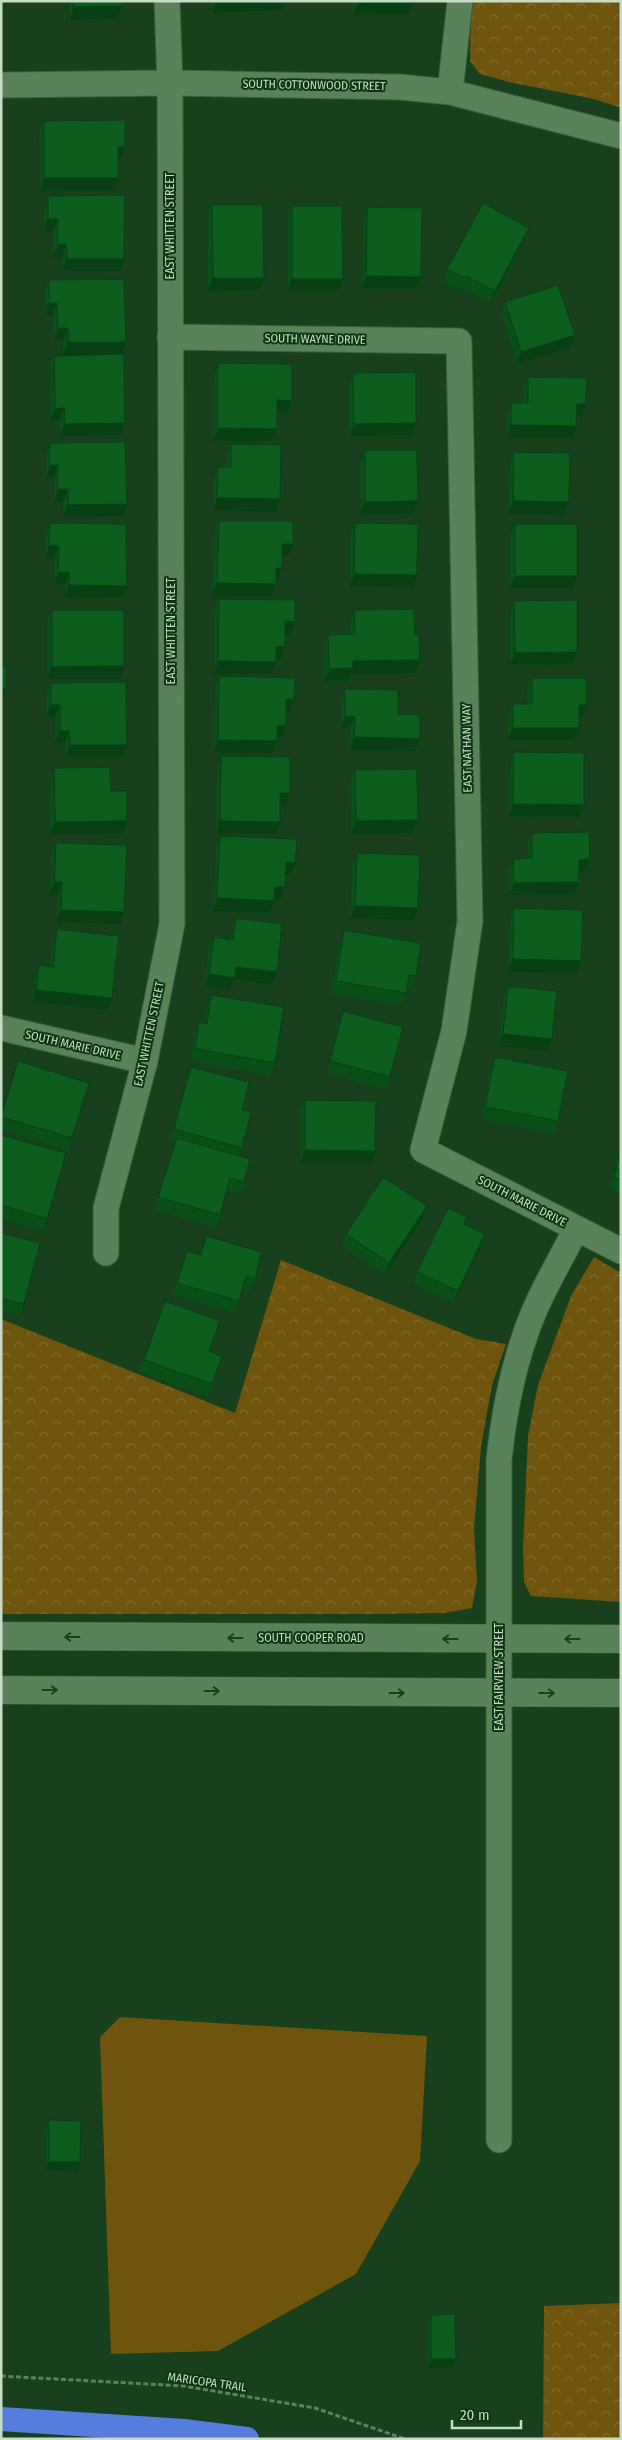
<svg xmlns="http://www.w3.org/2000/svg" width="622" height="2440" viewBox="0 0 622 2440" font-family="'Fira Sans Condensed',sans-serif">
  <style>
    .grass { fill: #6e540d }
    .park { fill: url(#park-crowns) }
    .lines { fill: none; stroke-linecap: round; stroke-linejoin: round }
    .canal { stroke: #567ddd; stroke-width: 24 }
    .street-casing { stroke: #3b5d3d; stroke-width: 27 }
    .secondary-casing { stroke: #3b5d3d; stroke-width: 29 }
    .path { stroke: #5f8061; stroke-width: 3; stroke-dasharray: 5 2.5; stroke-linecap: butt }
    .street { stroke: #588259; stroke-width: 25 }
    .secondary { stroke: #588259; stroke-width: 28 }
    .wall { fill: #0a4f18 }
    .shaded-wall { fill: #084014 }
    .building { fill: #0c5c1c; stroke: #084014 }
    .oneway { stroke: #17411c }
    .labels { text-anchor: middle; stroke-width: 4; stroke-linejoin: round; paint-order: stroke }
    .street-label { font-size: 12px; fill: #c5dcc5; stroke: #0c3611 }
  </style>
  <defs>
    <pattern id="park-crowns" width="20" height="18" patternUnits="userSpaceOnUse" patternTransform="scale(1.25)"><rect width="20" height="18" fill="#6e540d"/><path d="M2 6a3 3 0 1 1 6 0M12 15a3 3 0 1 1 6 0" fill="none" stroke="#816c2f"/></pattern>
  </defs>
  <rect width="100%" height="100%" fill="#18401c"/>
  <path class="grass" d="M120,2017L427,2036L420,2161L356,2274L218,2351L111,2354L100,2037Z"/>
  <path class="park" d="M471,1H621V108L594,99L509,82L480,74L470,61Z
    M594,1257L621,1273V1602L531,1596L524,1582L523,1548L528,1436L538,1385L571,1296Z
    M281,1260L476,1339L506,1344L492,1385L481,1447L474,1529L477,1581L472,1608L444,1613L371,1614H1V1319L235,1413Z
    M621,2303V2439H543L544,2306Z"/>
  <g class="lines">
    <path class="canal" d="M1,2419L184,2431L247,2439"/>
    <g class="street-casing">
      <path id="street" d="M1,85L170,83L400,87L450,92L621,136
        M450,92L460,1
        M170,337L459,341L470,921L454,1031L423,1150L621,1251
        M1,1028L145,1061
        M106,1253V1208L145,1061L172,924L170,83L167,1
        M499,2140V1460C504,1411 514,1360 533,1314C545,1285 562,1257 576,1229"/>
    </g>
    <g class="secondary-casing">
      <path id="secondary" d="M1,1636L621,1639
        M1,1690L621,1693"/>
    </g>
    <path class="path" d="M1,2376L184,2386L315,2408L405,2439"/>
    <use href="#street" class="street"/>
    <use href="#secondary" class="secondary"/>
  </g>
  <path class="wall" d="M69,1H122V6L117,18L70,20Z
    M212,1H285L282,10L212,13Z
    M353,1H413L408,14L353,15Z
    M44,121L125,147L121,159H118V178L113,190L40,191L39,134Z
    M48,196L120,271H62V257H53V231H44V209Z
    M212,205L264,278L260,290L208,291L207,218Z
    M292,206L338,291H288L287,218Z
    M367,207L421,277L416,289L362,288L363,219Z
    M524,240L490,303L462,288L460,291L443,281L447,269Z
    M49,280L126,342L122,354L63,355V340H53V315H45L44,292Z
    M505,302L570,347L517,364L501,315Z
    M54,356L121,435L60,436V421H50L49,368Z
    M218,363L292,401L287,413H277V429L272,441H213L214,375Z
    M353,373L416,423L412,435L349,436V385Z
    M528,377L586,404L582,416H576L572,438H507V415L511,403H523L524,389Z
    M50,443L127,504L123,516L63,517V502H54V478H46V455Z
    M231,444L276,512L213,510V480L218,467H227V456Z
    M365,450L418,501L413,513L361,514L360,463Z
    M514,452L564,515L508,513L510,464Z
    M219,521L289,556H282L278,580H276L271,596H212L214,533Z
    M50,523L127,586L122,598L65,597V584H54V558H45V535Z
    M355,523L413,587L350,586V535Z
    M515,524L573,588H510V536Z
    M219,599L290,634H285L281,659H276L271,674H214V611Z
    M514,601L573,664L510,665V613Z
    M52,610L124,666L120,679H47V622Z
    M354,610L415,673L351,674L349,681H324V647L328,635L350,634V622Z
    M219,676L290,712H286V726L281,738H277L272,754L213,752L215,688Z
    M532,678L587,705L583,717H579V728L574,740H508V716L513,704H527V690Z
    M51,683L127,745L123,757H65V743H55V717H46V695Z
    M345,689L398,714L420,739L415,751L350,750V728H341V701Z
    M514,752L579,817L509,816L510,765Z
    M221,756L286,806H280L276,834L216,833L217,768Z
    M54,768L111,791L123,833L50,834V780Z
    M355,770L418,820L413,833L351,834L350,782Z
    M532,833L590,859L585,871L579,872L574,894L510,895L509,871L513,859L528,858L527,845Z
    M220,836L295,863L291,875H286L281,899H274L270,913L213,911L216,849Z
    M56,843L120,924L57,922V895L50,894L51,855Z
    M357,853L418,908L414,920L350,918L352,865Z
    M514,908L581,961L577,973L508,972L510,920Z
    M236,918L277,972L272,985L234,979L230,990L204,986L209,949L214,937L230,939L232,930Z
    M57,929L107,1010L32,1002L34,978L39,965L50,966L52,942Z
    M344,930L416,976L411,988L407,987L406,993L401,1005L331,994L340,943Z
    M508,986L548,1051L499,1046L503,999Z
    M211,995L275,1063L270,1075L190,1061L195,1035L199,1022L204,1023L207,1007Z
    M343,1011L390,1077L386,1089L326,1073L339,1023Z
    M495,1057L558,1121L554,1134L481,1119L490,1069Z
    M18,1061L72,1138L68,1151L1,1130V1113Z
    M191,1067L242,1110V1148L238,1156L244,1182L240,1194L227,1190L220,1215L216,1227L154,1210L175,1143L170,1142L187,1079Z
    M305,1100L371,1163H300V1112Z
    M1,1135L47,1219L42,1231L1,1219Z
    M620,1151H621V1193L609,1190L616,1163Z
    M467,1217L465,1224L485,1234L481,1246L453,1303L413,1284L417,1272Z
    M423,1218L385,1275L341,1246L346,1234Z
    M1,1233L24,1304L20,1316L1,1311Z
    M206,1236L255,1279L250,1291L242,1289L234,1313L173,1295L182,1263L187,1251L200,1255Z
    M165,1301L209,1351L222,1356L208,1397L139,1372Z
    M49,2120L80,2162L77,2171L46,2170V2129Z
    M431,2315L456,2359L453,2368H428V2323Z"/>
  <path class="shaded-wall" d="M216,1H285L282,10L212,13Z
    M413,2L408,14L353,15L358,3Z
    M122,6L117,18L70,20L74,7Z
    M118,147H125L121,159H113Z
    M44,178H118L113,190L40,191Z
    M48,219H58L53,231H44Z
    M529,228L524,240L490,303L495,291Z
    M58,244H66L62,257H53Z
    M67,259H124L120,271H62Z
    M366,276L421,277L416,289L362,288Z
    M213,278H264L260,290L208,291Z
    M292,279H343L338,291H288Z
    M49,303H57L53,315H45Z
    M58,328H68L63,340H53Z
    M575,335L570,347L517,364L521,352Z
    M68,342H126L122,354L63,355Z
    M277,400L292,401L287,413H273Z
    M577,404H586L582,416H572Z
    M65,408L60,421H50L55,409Z
    M125,423L121,435L60,436L65,424Z
    M416,423L412,435L349,436L354,424Z
    M511,425L576,426L572,438H507Z
    M218,428L277,429L272,441H213Z
    M58,465L54,478H46L50,466Z
    M68,489L63,502H54L58,490Z
    M217,498L280,499L276,512L213,510Z
    M418,501L413,513L361,514L365,502Z
    M513,501L569,502L564,515L508,513Z
    M127,504L123,516L63,517L68,505Z
    M282,544H293L289,556H278Z
    M49,546H59L54,558H45Z
    M276,568H282L278,580H271Z
    M58,572H69L65,584H54Z
    M354,574L417,575L413,587L350,586Z
    M515,576H577L573,588H510Z
    M217,583L276,584L271,596H212Z
    M69,585L127,586L122,598L65,597Z
    M285,621L295,622L290,634H281Z
    M276,647H285L281,659H271Z
    M577,652L573,664L510,665L515,653Z
    M420,660L415,673L351,674L349,681H324L329,669L353,661Z
    M218,661L276,662L271,674H214Z
    M124,666L120,679H47L52,667Z
    M1,689H6L1,701Z
    M286,699L294,700L290,712H282Z
    M51,705H60L55,717H46Z
    M579,705H587L583,717H574Z
    M345,716H355L350,728H341Z
    M277,726H286L281,738H273Z
    M513,728H579L574,740H508Z
    M60,731H69L65,743H55Z
    M354,737L420,739L415,751L350,750Z
    M218,740L277,741L272,754L213,752Z
    M70,745H127L123,757H65Z
    M280,793H290L286,806H276Z
    M513,804L584,805L579,817L509,816Z
    M418,820L413,833L351,834L356,821Z
    M127,821L123,833L50,834L55,822Z
    M220,821L280,822L276,834L216,833Z
    M590,859L585,871L574,872L579,860Z
    M286,862L295,863L291,875L282,874Z
    M54,882H62L57,895L50,894Z
    M579,882L574,894L510,895L514,883Z
    M275,887H285L281,899H270Z
    M217,898L274,901L270,913L213,911Z
    M355,906L418,908L414,920L350,918Z
    M61,910L124,912L120,924L57,922Z
    M513,959L581,961L577,973L508,972Z
    M236,967L277,972L272,985L234,979L230,990L204,986L209,974Z
    M36,990L112,998L107,1010L32,1002Z
    M503,1034L552,1039L548,1051L499,1046Z
    M305,1150L375,1151L371,1163H300Z
    M427,1206L423,1218L385,1275L389,1263Z
    M485,1234L481,1246L453,1303L458,1291Z
    M49,2162H80L77,2171L46,2170Z
    M431,2359H456L453,2368H428Z"/>
  <path class="building" d="M74,1H122V6L74,7Z
    M358,1H413V2L358,3Z
    M125,120V147H118V178H44V121Z
    M125,195L124,259H67L66,244H58V219H48V196Z
    M483,203L529,228L495,291L466,276L465,278L447,269Z
    M212,205H263L264,278H213Z
    M292,206H342L343,279H292Z
    M367,207L422,208L421,277L366,276Z
    M124,279L126,342H68V328H58L57,303H49V280Z
    M558,285L575,335L521,352L505,302Z
    M124,354L125,423L65,424V408L55,409L54,356Z
    M218,363L292,364V401L277,400V429L218,428Z
    M416,372V423L354,424L353,373Z
    M528,377L587,378L586,404H577L576,426L511,425V403H528Z
    M125,442L127,504L68,505V489L58,490V465L50,466V443Z
    M231,444L281,445L280,499L217,498L218,467H231Z
    M365,450H417L418,501L365,502Z
    M514,452L570,453L569,502L513,501Z
    M219,521H293V544H282V568H276V584L217,583Z
    M50,523L126,524L127,586L69,585V572H58L59,546H49Z
    M355,523L418,524L417,575L354,574Z
    M515,524H577V576H515Z
    M219,599L295,600V622L285,621V647H276V662L218,661Z
    M577,600V652L515,653L514,601Z
    M414,609L415,635H419L420,660L353,661V668L329,669L328,635L355,634L354,610Z
    M52,610H124V666L52,667Z
    M1,666H6V689H1Z
    M219,676L295,678L294,700L286,699V726H277V741L218,740Z
    M532,678H587V705H579V728H513V704H532Z
    M126,682L127,745H70L69,731H60V705H51V683Z
    M345,689L398,690V714L420,715V739L354,737L355,716H345Z
    M514,752L584,753V805L513,804Z
    M221,756L290,757V793H280V822L220,821Z
    M110,767L111,791H127V821L55,822L54,768Z
    M417,769L418,820L356,821L355,770Z
    M589,832L590,859L579,860V882L514,883L513,859L532,858V833Z
    M220,836L297,839L295,863L286,862L285,887H275L274,901L217,898Z
    M56,843L127,845L124,912L61,910L62,882H54Z
    M357,853L420,855L418,908L355,906Z
    M514,908L583,910L581,961L513,959Z
    M236,918L282,924L277,972L236,967L235,978L209,974L214,937L233,940Z
    M57,929L119,936L112,998L36,990L39,965L53,967Z
    M344,930L421,943L416,976L409,975L406,993L336,981Z
    M508,986L557,991L552,1039L503,1034Z
    M211,995L284,1007L275,1063L195,1049L199,1022L207,1024Z
    M343,1011L403,1027L390,1077L330,1061Z
    M495,1057L568,1071L558,1121L485,1107Z
    M18,1061L89,1083L72,1138L1,1117Z
    M191,1067L249,1082L242,1110L251,1112L242,1148L174,1129Z
    M305,1100L376,1101L375,1151L305,1150Z
    M1,1135L66,1153L47,1219L1,1205Z
    M177,1138L250,1159L244,1182L230,1178L220,1215L158,1197Z
    M620,1151H621V1180L614,1178Z
    M383,1177L427,1206L389,1263L346,1234Z
    M448,1208L467,1217L464,1224L485,1234L458,1291L417,1272Z
    M1,1233L40,1243L24,1304L1,1298Z
    M206,1236L262,1252L255,1279L246,1276L239,1301L177,1283L187,1251L201,1255Z
    M165,1301L220,1321L209,1351L222,1356L212,1384L144,1360Z
    M49,2120L81,2121L80,2162H49Z
    M455,2314L456,2359H431V2315Z"/>
  <defs><path id="oneway-shaft" d="M-6 0H5M1.5-3L5.5 0L1.5 3" fill="none" stroke-width="1.6" stroke-linecap="round" stroke-linejoin="round" transform="scale(1.25)"/></defs>
  <g class="oneway">
    <use href="#oneway-shaft" transform="translate(72 1637) rotate(-180)"/>
    <use href="#oneway-shaft" transform="translate(235 1638) rotate(-180)"/>
    <use href="#oneway-shaft" transform="translate(450 1639) rotate(-180)"/>
    <use href="#oneway-shaft" transform="translate(572 1639) rotate(180)"/>
    <use href="#oneway-shaft" transform="translate(50 1690)"/>
    <use href="#oneway-shaft" transform="translate(212 1691)"/>
    <use href="#oneway-shaft" transform="translate(397 1693)"/>
    <use href="#oneway-shaft" transform="translate(547 1693)"/>
  </g>
  <g class="labels">
    <g class="street-label">
      <text transform="translate(314 85) rotate(1)" y="4">SOUTH COTTONWOOD STREET</text>
      <text transform="translate(170 226) rotate(-90)" y="4">EAST WHITTEN STREET</text>
      <text transform="translate(315 339) rotate(1)" y="4">SOUTH WAYNE DRIVE</text>
      <text transform="translate(171 631) rotate(-90)" y="4">EAST WHITTEN STREET</text>
      <text transform="translate(467 748) rotate(-91)" y="4">EAST NATHAN WAY</text>
      <text transform="translate(149 1034) rotate(-78)" y="4">EAST WHITTEN STREET</text>
      <text transform="translate(73 1045) rotate(13)" y="4">SOUTH MARIE DRIVE</text>
      <text transform="translate(522 1201) rotate(27)" y="4">SOUTH MARIE DRIVE</text>
      <text x="311" y="1642">SOUTH COOPER ROAD</text>
      <text transform="translate(499 1677) rotate(-90)" y="4">EAST FAIRVIEW STREET</text>
      <text transform="translate(207 2382) rotate(8)" y="4">MARICOPA TRAIL</text>
    </g>
  </g>
  <rect width="622" height="2440" fill="none" stroke="#c5dcc5" stroke-width="5"/>
  <path d="M452 2420v8h69v-8" fill="none" stroke="#c5dcc5" stroke-width="2.5"/>
  <text x="460" y="2420" font-size="15" fill="#c5dcc5" stroke="#0c3611" stroke-width="4" paint-order="stroke">20 m</text>
</svg>
